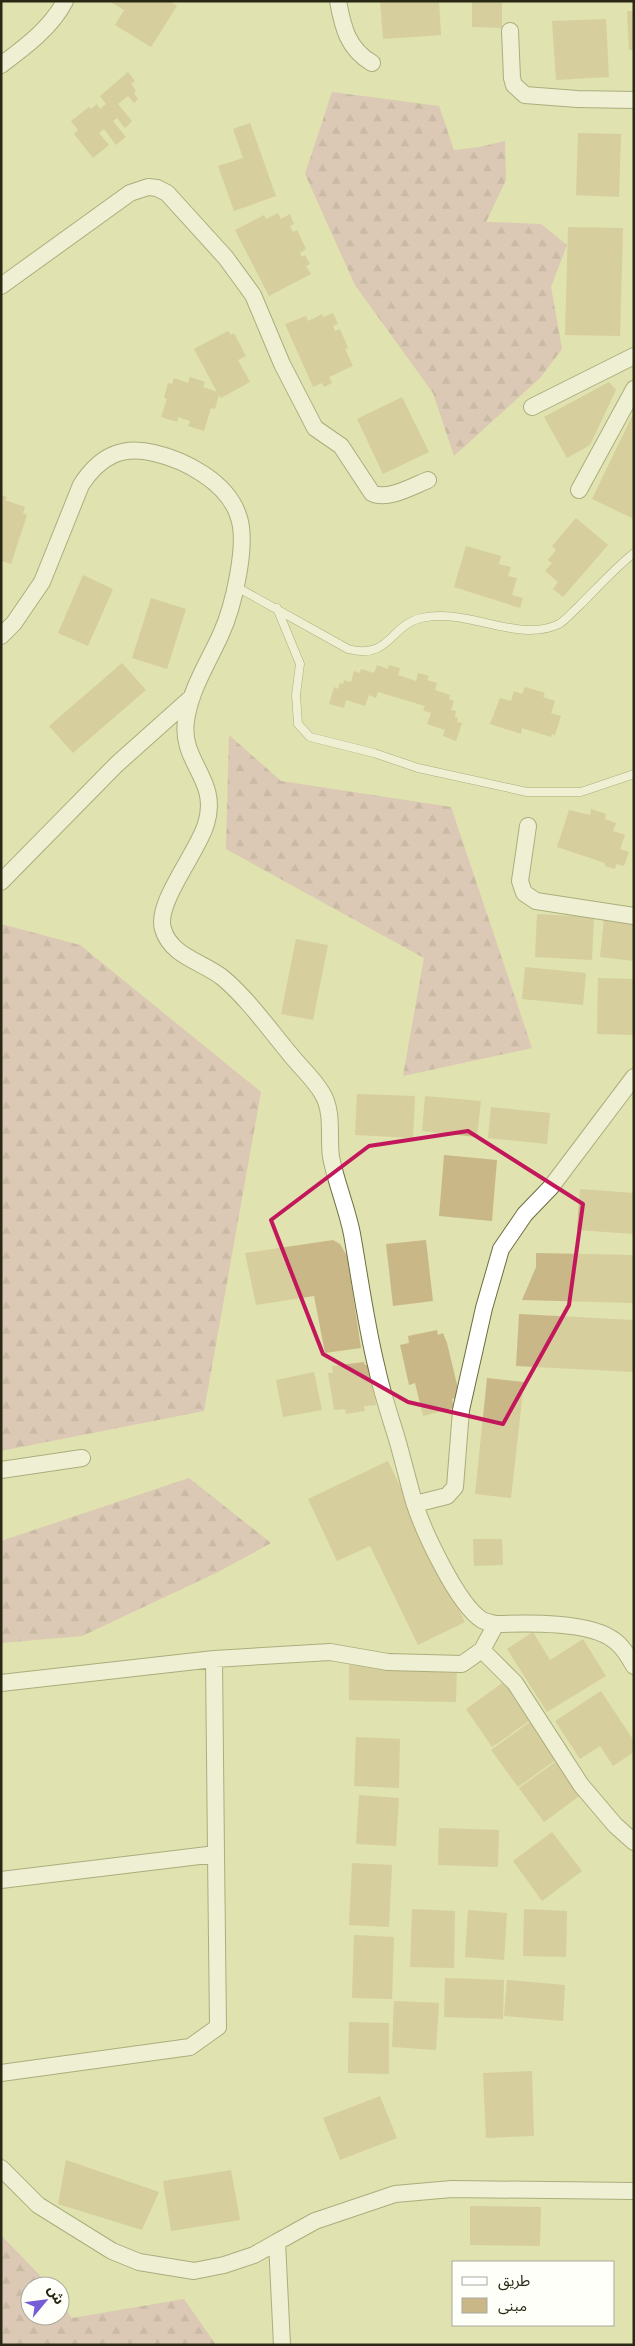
<svg xmlns="http://www.w3.org/2000/svg" width="635" height="2346" viewBox="0 0 635 2346" font-family="Helvetica,'Noto Sans Arabic',sans-serif">
  <style>
    .forest { fill: url(#forest-firs) }
    .building { fill: #cab788 }
    .lines { fill: none; stroke-linecap: round; stroke-linejoin: round }
    .service-casing { stroke: #6d6e3f; stroke-width: 9 }
    .minor-casing { stroke: #6d6e3f; stroke-width: 18 }
    .service { stroke: #fff; stroke-width: 8 }
    .minor { stroke: #fff; stroke-width: 16 }
    .marked { fill: none; stroke: #c2185b; stroke-width: 4; stroke-linejoin: round }
  </style>
  <defs>
    <pattern id="forest-firs" width="22" height="20" patternUnits="userSpaceOnUse" patternTransform="scale(1.25)"><rect width="22" height="20" fill="#d6a8bd"/><path d="M5 1l3.5 6h-7zM16 11l3.5 6h-7z" fill="#ae8998"/></pattern>
  </defs>
  <rect width="100%" height="100%" fill="#e0e2af"/>
  <path class="forest" d="M332,92L439,106L454,150L480,147L505,141L506,180L486,222L541,224L567,245L551,287L562,349L540,378L454,456L433,393L355,285L305,174Z
    M229,735L281,781L451,807L532,1048L403,1076L424,958L226,849Z
    M1,924L80,945L261,1092L204,1411L1,1451Z
    M189,1478L271,1543L218,1572L82,1636L1,1643V1541Z
    M1,2235L50,2286H30V2316H60V2301L72,2318L184,2299L216,2345H1Z"/>
  <path class="building" d="M109,1H170L177,6L151,47L115,25L124,10Z
    M380,1H439L441,35L383,39Z
    M472,1H502V28L472,27Z
    M627,11H634V50H629Z
    M606,19L609,77L556,80L552,21Z
    M128,72L135,81L131,84L136,91L134,93L138,99L134,103L128,96L118,104L132,121L125,128L117,118L113,121L126,137L116,145L104,129L99,133L109,145L93,158L74,134L78,130L71,121L89,107L91,109L97,104L100,109L106,104L100,96Z
    M250,123L276,196L234,211L218,166L243,158L233,129Z
    M578,133L621,134L619,197L576,195Z
    M278,213L281,219L290,214L294,224L290,226L293,232L297,230L306,249L300,253L302,257L305,255L310,264L306,266L311,274L269,296L235,230L264,215L266,219Z
    M568,227L623,228L620,336L565,335Z
    M333,313L338,324L333,326L335,331L340,329L348,348L345,349L353,366L329,377L332,383L324,387L322,383L313,387L285,324L306,316L308,321L322,314L323,317Z
    M228,331L231,335L234,333L246,356L238,360L250,382L221,398L219,395L215,409L211,408L204,431L188,426L190,421L178,417L177,422L161,417L167,399L164,398L168,383L172,384L174,378L188,383L190,377L205,382L203,387L217,392L194,349Z
    M609,382L616,390L590,445L567,458L544,417Z
    M402,397L429,452L383,474L357,419Z
    M634,412V519L592,499Z
    M1,495L7,497L5,500L25,507L23,513L27,515L11,564L1,561Z
    M576,518L608,545L563,597L553,589L558,582L545,571L552,563L548,560L556,550L552,546Z
    M466,546L501,556L499,564L511,567L508,576L517,578L512,595L523,598L520,608L454,587Z
    M83,575L113,589L88,646L58,633Z
    M151,598L186,609L167,669L132,658Z
    M122,663L146,690L73,753L49,726Z
    M377,665L388,669L389,665L400,668L398,675L416,681L418,673L429,676L427,680L437,683L435,690L450,695L449,699L454,701L451,710L456,711L455,717L458,718L457,722L462,723L456,741L443,736L445,730L427,724L431,713L423,710L425,706L378,692L376,698L369,695L365,706L346,700L344,708L329,704L334,687L338,689L340,683L343,684L344,680L351,682L354,671L360,673L361,669L374,673Z
    M525,687L545,693L543,697L555,701L551,713L561,716L555,735L552,734L551,737L522,728L521,734L490,724L500,698L511,701L514,691L522,694Z
    M591,809L606,814L605,819L616,823L613,831L625,835L620,849L629,852L624,866L616,864L615,869L605,866V863L557,847L569,810L590,815Z
    M537,914L594,917L592,960L535,957Z
    M604,918L634,921V961L600,957Z
    M296,939L328,945L313,1020L281,1014Z
    M525,967L586,973L583,1005L522,999Z
    M598,978L634,979V1035L597,1034Z
    M357,1094L415,1096L413,1138L355,1135Z
    M425,1096L481,1101L477,1137L422,1131Z
    M491,1107L550,1113L547,1144L488,1138Z
    M444,1155L497,1160L492,1221L439,1216Z
    M580,1189L634,1193V1234L577,1230Z
    M333,1240L340,1244L347,1256L361,1348L325,1353L314,1296L256,1305L245,1253Z
    M426,1240L433,1301L393,1306L386,1244Z
    M536,1253L634,1255V1303L522,1300L536,1267Z
    M519,1314L634,1320V1372L516,1366Z
    M437,1330L438,1335L443,1333L447,1343L460,1397L452,1399L454,1408L423,1416L415,1383L409,1385L400,1345L409,1343L408,1336Z
    M364,1362L365,1365H370L376,1405L364,1406L365,1411L346,1414L345,1409L334,1410L328,1373H333L332,1366Z
    M314,1372L322,1410L283,1417L276,1380Z
    M487,1378L524,1382L511,1498L475,1494Z
    M388,1461L465,1622L418,1645L370,1546L337,1561L308,1499Z
    M473,1539H502L503,1565L474,1566Z
    M533,1632L550,1660L583,1639L606,1676L547,1712L507,1649Z
    M349,1665L457,1667L456,1702L349,1700Z
    M505,1681L532,1719L492,1747L466,1709Z
    M601,1691L634,1741V1752L613,1766L600,1746L580,1759L555,1721Z
    M530,1722L557,1759L518,1787L491,1750Z
    M356,1737L400,1739L399,1788L354,1786Z
    M558,1760L582,1794L544,1822L519,1788Z
    M359,1795L399,1798L396,1846L356,1844Z
    M439,1828L499,1830L498,1867L438,1865Z
    M552,1832L582,1871L542,1901L513,1861Z
    M352,1863L392,1865L389,1927L349,1925Z
    M412,1909L455,1911L454,1968L410,1967Z
    M524,1909L567,1911L566,1957L523,1956Z
    M468,1910L507,1913L504,1960L465,1957Z
    M354,1935L394,1937L392,1999L352,1998Z
    M445,1978L504,1980L503,2019L444,2017Z
    M507,1980L565,1985L563,2021L504,2016Z
    M394,2001L439,2003L436,2050L392,2047Z
    M349,2022L389,2023V2074L348,2073Z
    M532,2071L534,2136L486,2138L483,2073Z
    M380,2096L397,2138L340,2160L323,2118Z
    M66,2160L159,2192L142,2230L58,2204Z
    M231,2170L240,2220L171,2231L163,2181Z
    M470,2206L541,2207L540,2246L470,2245Z"/>
  <g class="lines">
    <g class="service-casing">
      <path id="service" d="M235,586L348,649C390,660 389,626 421,618C467,607 518,644 559,624C566,620 573,611 579,606C597,588 614,569 634,553
        M277,608L300,664L296,695L298,724L310,737L374,753L418,768L527,792H581L634,774"/>
    </g>
    <g class="minor-casing">
      <path id="minor" d="M338,1C343,28 348,49 372,63
        M510,31L512,78L514,85L525,95L577,99L634,100
        M1,65C25,47 51,28 65,1
        M1,286L130,193L148,187L157,188L167,193L226,258L253,295L282,364L315,428L341,446L372,493C387,501 413,486 428,480
        M532,407L634,356
        M579,490L634,389
        M1,636L14,623L42,582L81,485C99,457 121,445 154,453C185,460 227,482 238,515C249,542 233,608 221,634C208,663 190,690 186,721C180,763 220,779 206,824C198,852 155,903 163,929C171,957 204,962 223,978C248,999 269,1029 290,1054C300,1067 314,1079 322,1093C326,1099 328,1107 329,1114C331,1128 329,1143 331,1157C336,1183 347,1208 352,1234C360,1279 366,1325 377,1369C382,1393 390,1416 397,1439C403,1460 408,1481 414,1502C423,1530 457,1604 482,1620C486,1622 491,1623 496,1624C526,1623 591,1621 615,1641C623,1647 629,1657 634,1666
        M528,826L520,881L524,893L536,901L634,916
        M1,882L117,764L192,697
        M1,1470L82,1458
        M415,1504L447,1496L455,1487L461,1410L484,1308L501,1249L525,1214L551,1187L634,1077
        M482,1650L515,1683L581,1785L615,1825L634,1842
        M1,1683L214,1659L330,1652L388,1662L462,1664L482,1650L496,1624
        M1,1880L216,1854L214,1659
        M1,2073L190,2047L218,2027L216,1854
        M1,2168L38,2205L112,2251L139,2262L194,2271L224,2265L254,2255L277,2242
        M282,2345L277,2242L315,2221L395,2194L452,2189L634,2191"/>
    </g>
    <use href="#service" class="service"/>
    <use href="#minor" class="minor"/>
  </g>
  <path d="M0 0H635V2346H0ZM468,1131L583,1204L569,1305L503,1424L408,1402L323,1354L271,1220L369,1146Z" fill="#e0e2af" fill-opacity=".55" fill-rule="evenodd"/>
  <path class="marked" d="M468,1131L583,1204L569,1305L503,1424L408,1402L323,1354L271,1220L369,1146Z"/>
  <rect width="635" height="2346" fill="none" stroke="#282814" stroke-width="5"/>
  <rect x="452" y="2261" width="162" height="65" fill="#fffffa" stroke="#a9a99e"/>
  <rect x="462" y="2277" width="25" height="8" fill="#ffffff" stroke="#a9a99e"/>
  <text x="498" y="2286" font-size="15" fill="#282814">طريق</text>
  <rect x="462" y="2298" width="25" height="15" fill="#cab788" stroke="#a9a99e"/>
  <text x="498" y="2311" font-size="15" fill="#282814">مبنى</text>
  <g transform="translate(45 2301) rotate(61)"><circle r="24" fill="#fffffa" stroke="#a9a99e"/>
  <path d="M0-4L9 19L0 12L-9 19Z" fill="#775cd7"/>
  <text y="-8" font-size="14" font-weight="bold" text-anchor="middle" fill="#282814">ش</text>
  </g>
</svg>
